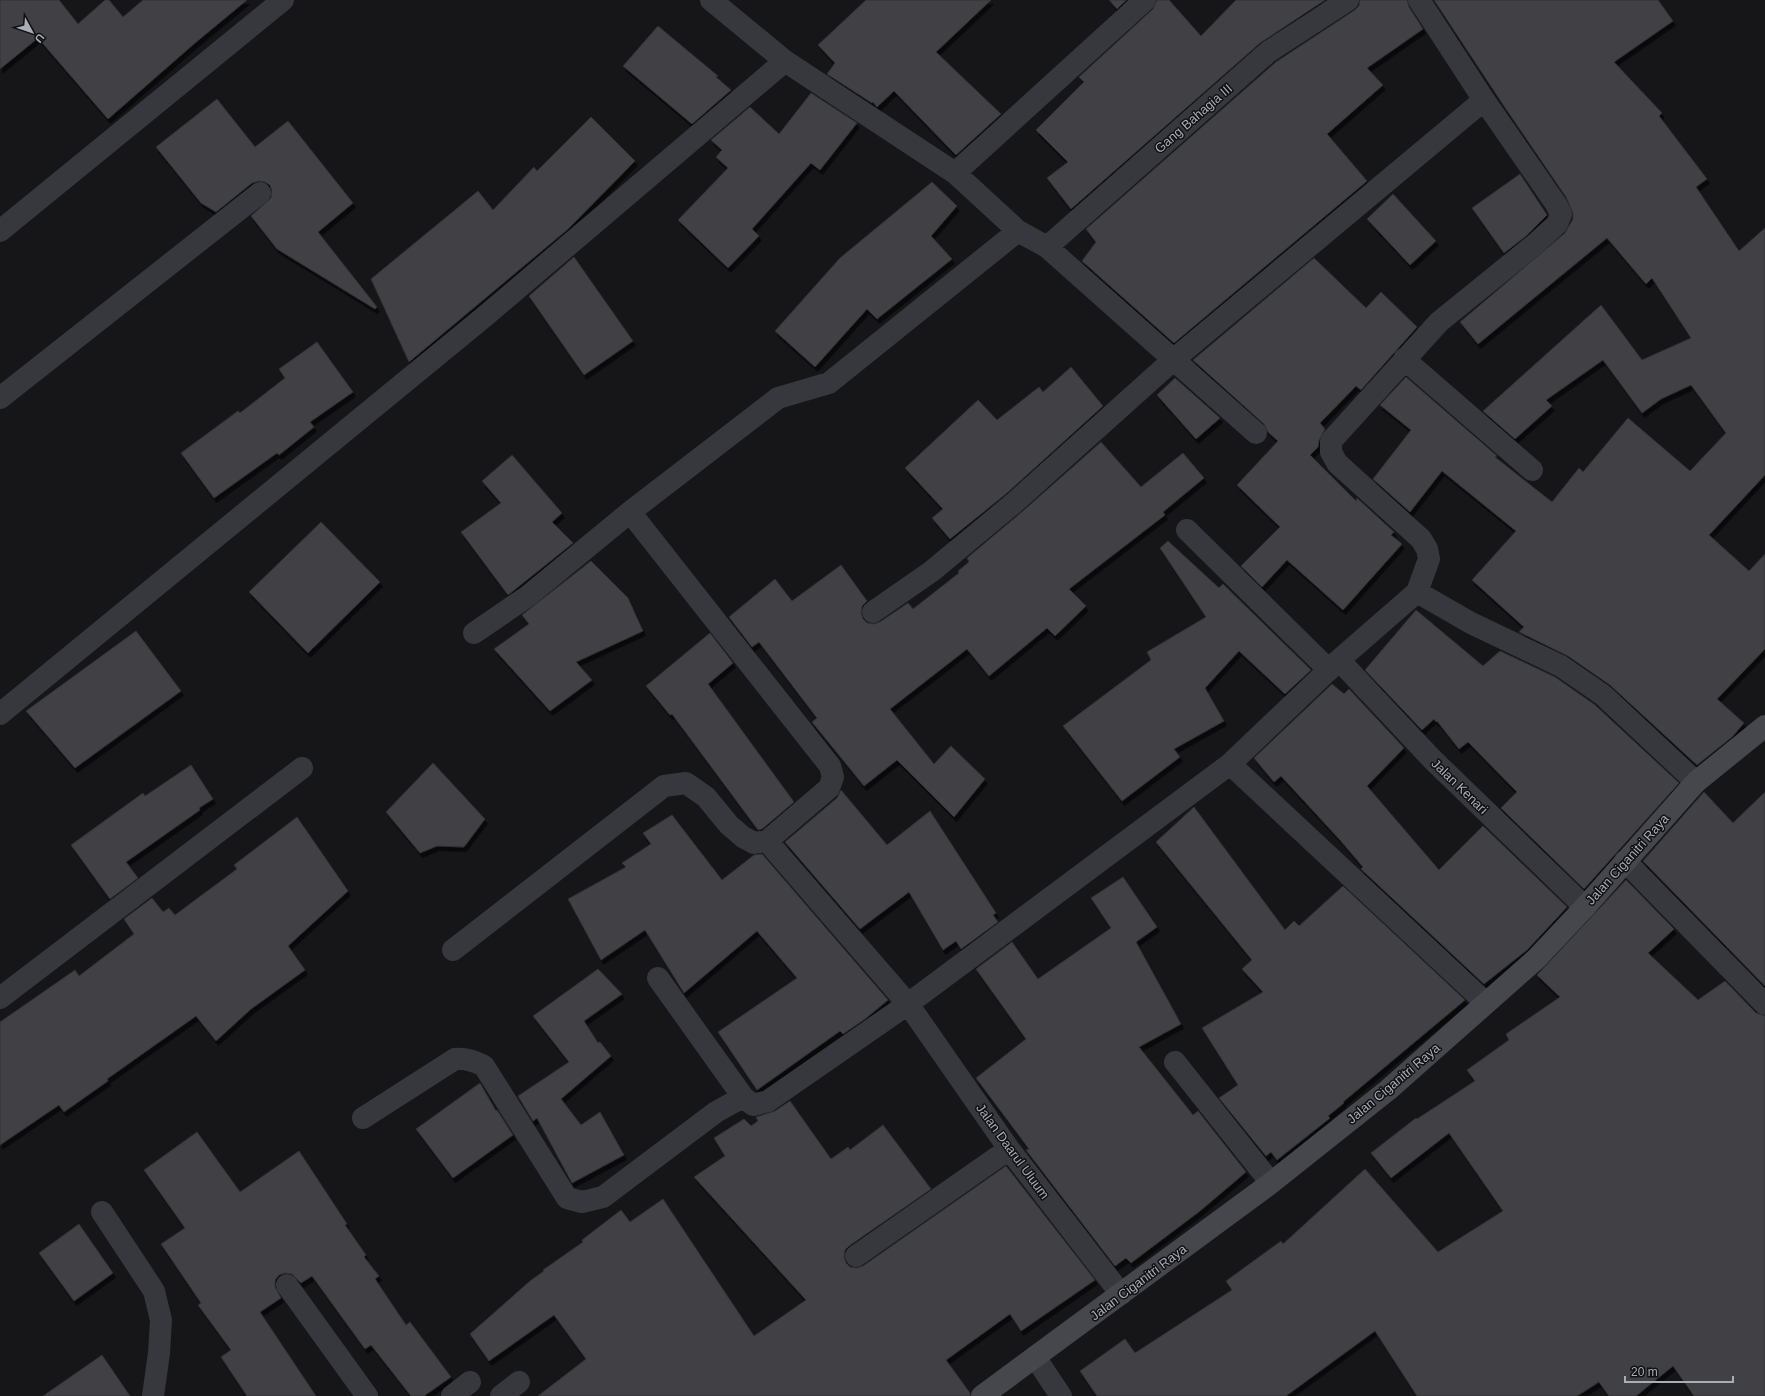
<svg xmlns="http://www.w3.org/2000/svg" width="1765" height="1396" viewBox="0 0 1765 1396" font-family="Helvetica,sans-serif">
  <style>
    .building { fill: #404145; stroke: #303034; filter: url(#shadow) }
    .lines { fill: none; stroke-linecap: round; stroke-linejoin: round }
    .street { stroke: #37383d; stroke-width: 22 }
    .secondary { stroke: #45474d; stroke-width: 22 }
    .labels { text-anchor: middle; stroke-width: 3; stroke-linejoin: round; paint-order: stroke }
    .street-label { font-size: 13px; fill: #a8adb8; stroke: #111113 }
  </style>
  <defs>
    <filter id="shadow"><feDropShadow dx="2.5" dy="4.5" stdDeviation="0" flood-color="#0009"/></filter>
  </defs>
  <rect width="100%" height="100%" fill="#161618"/>
  <path class="building" d="M0,0H59L78,24L105,0H109L123,17L143,0H247L195,43L108,119L38,38L0,69Z
    M866,0H991L936,52L1001,114L956,155L894,91L877,107L873,102L872,103L827,74L835,63L818,45Z
    M1109,0H1126L1117,9Z
    M1157,0H1169L1201,36L1236,0H1325L1260,43L1071,209L1047,178L1068,162L1036,130L1084,82L1079,77L1153,9Z
    M1360,0H1407L1409,7L1423,29L1367,68L1383,85L1327,134L1367,181L1174,343L1082,261L1096,242L1086,229L1276,62L1355,10L1359,6Z
    M1434,0H1658L1673,21L1614,62L1662,113L1659,116L1707,179L1696,187L1739,251L1765,228V475L1709,535L1749,571L1765,554V649L1717,699L1744,723L1732,737L1697,765L1610,685L1568,656L1519,632L1524,627L1472,580L1516,531L1442,471L1410,512L1373,479L1411,430L1380,405L1406,377L1497,456L1495,457L1552,502L1579,468L1583,472L1628,418L1690,471L1726,433L1691,385L1661,399L1642,413L1603,360L1546,400L1552,406L1515,439L1483,411L1601,305L1642,360L1691,338L1652,278L1646,284L1607,238L1478,344L1460,322L1565,233L1573,219V213L1566,197L1506,109Z
    M658,26L718,76L716,77L731,90L692,124L623,66Z
    M811,93L857,123L820,170L811,163L752,229L759,236L728,268L678,220L728,168L716,157L722,150L711,140L750,107L779,134Z
    M217,99L255,147L288,121L353,203L318,232L377,307L375,309L277,249L251,216L271,198L272,191L270,185L265,182L259,181L252,183L216,212L201,203L156,147Z
    M591,117L635,161L568,229L409,362L371,279L478,191L493,210L534,167L537,171Z
    M1520,174L1547,215L1526,236L1504,253L1472,208Z
    M932,182L957,206L931,236L952,259L877,319L867,309L815,367L775,331L840,258Z
    M1393,194L1436,241L1410,265L1367,219Z
    M574,257L633,341L584,375L529,296Z
    M1314,258L1366,308L1381,292L1417,327L1361,390L1356,386L1320,423L1325,429L1319,440L1318,447L1310,455L1356,501L1357,498L1394,532L1391,535L1402,544L1343,610L1287,560L1262,587L1241,566L1280,527L1237,485L1278,441L1268,432L1264,424L1193,360Z
    M317,342L353,392L310,422L314,427L279,455L277,453L214,498L181,453L238,411L240,413L285,378L279,369Z
    M1071,367L1103,406L1007,493L950,539L932,518L943,509L905,468L978,400L997,420L1039,387L1043,392Z
    M1175,378L1220,418L1196,439L1157,395Z
    M1101,442L1141,487L1183,453L1204,478L1163,512L1165,515L1069,589L1086,606L1055,636L1047,628L989,676L967,649L890,709L934,764L951,746L985,779L954,817L897,760L864,786L812,722L817,718L759,642L752,647L729,617L775,579L792,601L841,565L867,601L862,606L861,613L863,619L867,623L874,624L880,622L908,603L913,609L959,573L958,571L969,562L967,558L1023,511Z
    M512,455L562,513L552,522L573,543L508,595L461,532L501,503L482,481Z
    M321,522L380,582L308,653L249,592Z
    M1168,541L1219,588L1223,584L1311,670L1285,694L1239,651L1205,688L1224,721L1174,749L1180,757L1122,801L1063,726L1151,660L1147,652L1206,617L1160,548Z
    M591,561L628,598L643,631L576,662L592,680L550,711L494,649L529,624L522,615Z
    M1416,610L1483,666L1500,651L1555,677L1595,705L1679,783L1584,889L1501,808L1517,792L1468,742L1459,749L1437,721L1436,722L1434,719L1422,730L1365,670Z
    M136,631L181,691L75,768L26,711Z
    M710,633L733,663L708,684L794,802L762,829L758,830L672,714L670,715L646,686Z
    M1332,684L1344,694L1349,689L1404,748L1367,786L1439,870L1483,826L1567,907L1527,950L1484,984L1361,869L1363,867L1340,840L1281,776L1274,782L1254,758Z
    M433,763L485,819L464,847L437,846L420,853L386,812Z
    M191,765L213,799L199,808L200,810L126,862L138,878L110,899L71,845L143,793L145,796Z
    M841,790L887,845L930,811L996,913L993,915L998,922L961,949L956,941L943,950L909,892L860,929L785,842L837,798Z
    M1704,792L1733,823L1765,792V986L1643,861Z
    M1194,807L1285,930L1294,921L1299,926L1343,886L1465,1000L1343,1102L1344,1103L1328,1116L1330,1118L1277,1160L1271,1152L1266,1156L1219,1098L1238,1085L1202,1028L1263,992L1242,969L1252,960L1156,842Z
    M672,815L722,880L754,855L762,854L888,1000L865,1019L843,1034L840,1031L757,1090L718,1032L797,978L757,931L684,993L645,930L601,960L568,899L626,867L622,863L651,844L643,833Z
    M297,817L348,891L288,946L305,970L251,1009L216,1041L196,1016L107,1079L108,1081L64,1112L59,1105L0,1145V1022L75,970L79,976L134,934L124,919L152,898L163,912L169,908L175,915L237,869L234,865Z
    M1123,877L1157,927L1136,942L1181,1024L1139,1047L1193,1115L1198,1111L1246,1172L1200,1211L1131,1263L1126,1258L1115,1266L1026,1150L1029,1149L976,1078L1026,1039L976,969L1012,942L1038,979L1111,928L1091,898Z
    M1626,880L1674,929L1648,953L1698,1000L1725,981L1756,1013L1765,1016V1396H1694L1673,1366L1636,1396H1609L1599,1382L1577,1396H1417L1375,1331L1286,1396H1097L1080,1371L1125,1339L1135,1353L1232,1290L1226,1281L1281,1241L1283,1244L1365,1169L1438,1252L1503,1211L1449,1133L1391,1178L1371,1153L1416,1118L1417,1119L1475,1081L1467,1070L1509,1040L1506,1034L1560,997L1537,975Z
    M598,969L622,994L584,1021L598,1043L600,1042L611,1056L561,1099L581,1125L600,1112L624,1155L572,1183L537,1118L533,1121L518,1096L569,1062L533,1016Z
    M480,1083L496,1111L497,1110L513,1135L453,1178L416,1129Z
    M790,1101L831,1159L848,1147L850,1150L883,1125L931,1189L849,1246L845,1250L844,1257L846,1263L850,1267L857,1268L863,1266L1006,1166L1095,1280L1021,1331L1010,1314L946,1360L970,1393V1396H538L586,1359L554,1315L489,1361L470,1334L530,1281L544,1271L543,1270L583,1242L582,1240L621,1210L630,1222L663,1199L754,1336L806,1300L694,1177L725,1156L714,1138L744,1119L751,1126L758,1121L756,1117L775,1111Z
    M197,1132L240,1192L299,1151L347,1224L345,1225L366,1255L364,1257L379,1276L375,1279L406,1325L410,1322L451,1377L424,1396H411L371,1345L365,1349L312,1276L301,1283L292,1274L285,1273L279,1275L275,1280V1287L281,1298L260,1312L316,1396H247L221,1357L231,1350L198,1305L201,1303L161,1244L185,1228L144,1170Z
    M79,1224L113,1273L74,1301L39,1253Z
    M102,1355L130,1396H43Z"/>
  <g class="lines">
    <path class="street" d="M711,0L785,61L955,173L1018,231L1047,247L1256,433
      M1419,0L1484,100L1556,204L1561,214L1557,224L1534,245L1439,322L1331,441V452L1337,463L1421,539L1427,549L1429,559L1417,592L1471,623L1561,666L1603,695L1696,782
      M955,173L1145,0
      M0,231L283,0
      M1047,247L1268,52L1348,0
      M1404,359L1532,470
      M0,398L260,193
      M630,512L778,398L829,383L1018,231
      M1187,530L1329,670
      M873,612L932,571L1015,502L1173,360L1484,100
      M1339,660L1432,759L1585,907
      M0,714L484,317L785,61
      M1230,764L1486,1003
      M767,841L908,1004L1009,1149L1121,1294
      M1625,861L1765,1004
      M453,950L664,786L686,783L706,797L729,825L743,837L754,843L767,841L829,788L833,777L830,766L630,512L528,596L474,633
      M658,978L743,1097L753,1105L768,1101L908,1004L1230,764L1339,660L1417,592
      M0,998L302,768
      M1175,1062L1271,1183
      M363,1118L455,1059C466,1058 474,1061 484,1066L567,1198L582,1202L603,1197L716,1112L743,1097
      M102,1212L154,1291L161,1320L159,1353L153,1396
      M856,1256L1009,1149
      M287,1285L367,1396
      M1035,1357L1061,1396
      M452,1396L470,1382
      M501,1396L519,1382"/>
    <path class="secondary" d="M982,1396L1271,1183L1388,1090L1536,959L1585,907L1696,782L1765,726"/>
  </g>
  <g class="labels">
    <g class="street-label">
      <text transform="translate(1193 118) rotate(-41)" y="5">Gang Bahagia III</text>
      <text transform="translate(1460 786) rotate(44)" y="5">Jalan Kenari</text>
      <text transform="translate(1627 859) rotate(-48)" y="5">Jalan Ciganitri Raya</text>
      <text transform="translate(1393 1083) rotate(-40)" y="5">Jalan Ciganitri Raya</text>
      <text transform="translate(1013 1151) rotate(54)" y="5">Jalan Daarul Uluum</text>
      <text transform="translate(1138 1282) rotate(-37)" y="5">Jalan Ciganitri Raya</text>
    </g>
  </g>
  <g transform="translate(32 32) rotate(130)" stroke="#111113" stroke-width="3" paint-order="stroke">
  <path d="M0-3L7 15L0 10L-7 15Z" fill="#a8adb8"/>
  <text y="-6" font-size="11" font-weight="bold" text-anchor="middle" fill="#a8adb8">U</text>
  </g>
  <path d="M1625 1376v6h108v-6" fill="none" stroke="#a8adb8" stroke-width="2"/>
  <text x="1631" y="1376" font-size="12" fill="#a8adb8" stroke="#111113" stroke-width="3" paint-order="stroke">20 m</text>
</svg>
